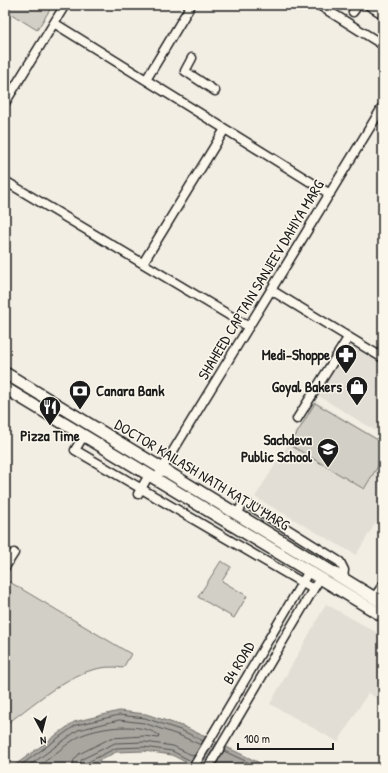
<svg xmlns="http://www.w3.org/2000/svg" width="388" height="773" viewBox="0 0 388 773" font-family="'Patrick Hand',sans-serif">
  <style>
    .built { fill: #e2ded5 }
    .green { fill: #d2cfc6; stroke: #777671 }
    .water { fill: #a9a6a0; stroke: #716f6b }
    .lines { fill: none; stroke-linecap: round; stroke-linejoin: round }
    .shore { stroke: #545351; stroke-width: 1 }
    .minor-casing { stroke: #1c1c1c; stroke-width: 11 }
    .major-casing { stroke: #1c1c1c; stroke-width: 14 }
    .minor { stroke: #fbf7ec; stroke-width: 8 }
    .major { stroke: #fbf7ec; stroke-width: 11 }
    .labels { text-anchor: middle; stroke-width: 3; stroke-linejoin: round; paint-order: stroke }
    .street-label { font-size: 15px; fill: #1c1c1c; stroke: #fbf7ec }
    .poi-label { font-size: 15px; font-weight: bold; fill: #1c1c1c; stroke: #fbf7ec; text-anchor: end }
  </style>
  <rect width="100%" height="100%" fill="#f2eee4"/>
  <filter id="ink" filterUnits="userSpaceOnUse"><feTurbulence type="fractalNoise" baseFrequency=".025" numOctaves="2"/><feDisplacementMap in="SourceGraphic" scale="8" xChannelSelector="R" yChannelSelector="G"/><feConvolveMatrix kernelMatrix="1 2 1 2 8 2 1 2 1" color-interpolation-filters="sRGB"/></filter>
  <g filter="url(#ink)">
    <path class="built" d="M350,342L383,363V419L376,431L317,395Z
      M315,401L383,442V511L356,555L255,497Z
      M326,604L383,636V701L368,693L338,742L270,704Z"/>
    <path class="green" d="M5,5H53L37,30L5,10Z
      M315,403L383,443V458L364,489L290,445Z
      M221,561L231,567L222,581L247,596L234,618L198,597Z
      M8,581L131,654L123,668C80,660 38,702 5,725V586Z"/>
    <path class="water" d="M119,711L146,714L185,727L270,768H197L172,755L144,751L116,752L85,768H11L74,722Z"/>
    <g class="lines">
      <path class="shore" d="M224,751L260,768
        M17,768L76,725L119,715L145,718L183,731L203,741
        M26,768L78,730L119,720L144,723L181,736L201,745
        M36,768C48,760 71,740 82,735C103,727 139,722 159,735L158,738L144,736L111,738L79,754L74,760L72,768
        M78,768L82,759L115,743L145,742L173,746L194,756
        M83,768L86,763L116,748L144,747L172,751L191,761"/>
      <g class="minor-casing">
        <path id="minor" d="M319,5L383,45
          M368,5L383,14
          M353,12L358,5
          M54,23L330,194
          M192,58L185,71L215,91
          M146,80L191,5
          M5,103L65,5
          M5,181L249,327
          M143,263L225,129
          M271,290L383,358
          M297,419L348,338
          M84,435L75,450L313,589
          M156,479L383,106
          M138,494L149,475
          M237,514L244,502L340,562L344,570L343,579
          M5,567L14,553
          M374,598L383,585
          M193,768L309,571
          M208,768L320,578"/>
      </g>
      <g class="major-casing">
        <path id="major" d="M5,373L383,603
          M5,388L383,616"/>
      </g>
      <use href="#minor" class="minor"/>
      <use href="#major" class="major"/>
    </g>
  </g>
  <defs>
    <g id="pharmacy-pin" transform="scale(1.15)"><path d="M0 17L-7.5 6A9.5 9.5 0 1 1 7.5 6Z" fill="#1c1c1c" stroke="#fbf7ec"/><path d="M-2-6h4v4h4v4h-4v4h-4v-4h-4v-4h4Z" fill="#fff"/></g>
    <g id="shop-pin" transform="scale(1.15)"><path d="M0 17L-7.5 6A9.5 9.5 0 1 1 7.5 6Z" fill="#1c1c1c" stroke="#fbf7ec"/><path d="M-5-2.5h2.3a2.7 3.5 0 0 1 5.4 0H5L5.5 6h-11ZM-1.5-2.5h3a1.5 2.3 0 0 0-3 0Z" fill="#fff"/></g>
    <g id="bank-pin" transform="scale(1.15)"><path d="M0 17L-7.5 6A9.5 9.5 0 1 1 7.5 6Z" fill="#1c1c1c" stroke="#fbf7ec"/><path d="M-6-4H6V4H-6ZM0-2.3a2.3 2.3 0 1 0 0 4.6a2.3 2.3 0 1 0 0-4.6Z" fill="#fff"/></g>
    <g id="restaurant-pin" transform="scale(1.15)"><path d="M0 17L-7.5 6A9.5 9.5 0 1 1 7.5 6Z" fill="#1c1c1c" stroke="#fbf7ec"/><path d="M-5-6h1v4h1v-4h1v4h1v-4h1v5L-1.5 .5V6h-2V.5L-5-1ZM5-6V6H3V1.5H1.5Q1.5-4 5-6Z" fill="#fff"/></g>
    <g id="school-pin" transform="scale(1.15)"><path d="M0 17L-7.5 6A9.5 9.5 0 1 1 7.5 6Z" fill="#1c1c1c" stroke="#fbf7ec"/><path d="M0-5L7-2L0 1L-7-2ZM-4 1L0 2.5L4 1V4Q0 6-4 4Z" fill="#fff"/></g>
  </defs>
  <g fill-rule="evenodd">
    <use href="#pharmacy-pin" x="346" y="355"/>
    <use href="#shop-pin" x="357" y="387"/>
    <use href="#bank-pin" x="80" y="391"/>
    <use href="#restaurant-pin" x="50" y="407"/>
    <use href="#school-pin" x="328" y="449"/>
  </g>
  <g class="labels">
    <g class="street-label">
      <text transform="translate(261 280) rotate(-59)" y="5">SHAHEED CAPTAIN SANJEEV DAHIYA MARG</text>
      <text transform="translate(202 475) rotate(31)" y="5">DOCTOR KAILASH NATH KATJU MARG</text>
      <text transform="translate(239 663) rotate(-59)" y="5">B4 ROAD</text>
    </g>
    <g class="poi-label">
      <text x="330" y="360">Medi-Shoppe</text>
      <text x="342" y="392">Goyal Bakers</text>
      <text x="96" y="396" text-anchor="start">Canara Bank</text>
      <text x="50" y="441" text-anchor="middle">Pizza Time</text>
      <text x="312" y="445">Sachdeva<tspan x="312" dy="17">Public School</tspan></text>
    </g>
  </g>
  <rect width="388" height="773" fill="none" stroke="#fbf7ec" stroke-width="20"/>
  <rect x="10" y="10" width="368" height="753" fill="none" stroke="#1c1c1c" stroke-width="1.5" filter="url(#ink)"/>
  <g transform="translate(42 731) rotate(173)" stroke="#fbf7ec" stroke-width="3" paint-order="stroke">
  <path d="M0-3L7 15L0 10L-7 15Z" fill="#1c1c1c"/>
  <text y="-6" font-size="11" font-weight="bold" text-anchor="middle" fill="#1c1c1c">N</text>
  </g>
  <path d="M238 743v6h95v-6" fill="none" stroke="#1c1c1c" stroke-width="2"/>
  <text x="244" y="743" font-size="12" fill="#1c1c1c" stroke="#fbf7ec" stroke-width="3" paint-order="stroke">100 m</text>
</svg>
